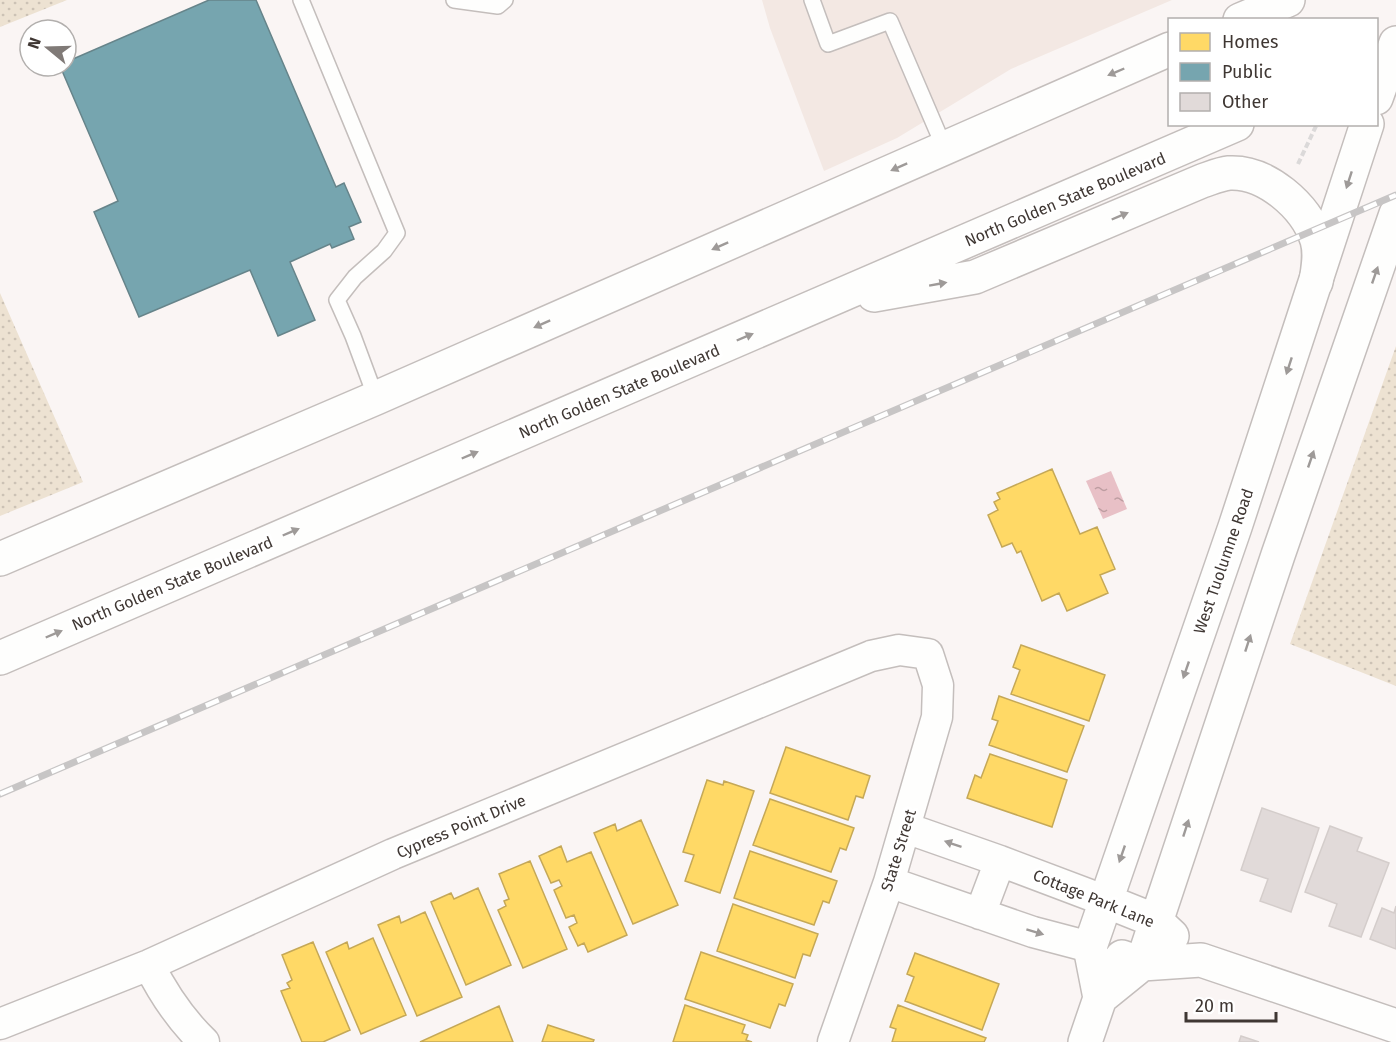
<svg xmlns="http://www.w3.org/2000/svg" width="1396" height="1042" viewBox="0 0 1396 1042" font-family="'Fira Sans',sans-serif">
  <style>
    .built { fill: #f3e8e3 }
    .grass { fill: url(#grass-dots) }
    .water { fill: url(#water-ripples) }
    .homes { fill: #ffd966; stroke: #c5a857; stroke-width: 1.5 }
    .public { fill: #76a5af; stroke: #66848a; stroke-width: 1.5 }
    .building { fill: #e1dad9; stroke: #d4cdcb; stroke-width: 1.5 }
    .lines { fill: none; stroke-linecap: round; stroke-linejoin: round }
    .service-casing { stroke: #c4bebc; stroke-width: 18 }
    .minor-casing { stroke: #c4bebc; stroke-width: 33 }
    .tertiary-casing { stroke: #c4bebc; stroke-width: 36 }
    .secondary-casing { stroke: #c4bebc; stroke-width: 36 }
    .path { stroke: #dbd9d9; stroke-width: 4; stroke-dasharray: 6 3; stroke-linecap: butt }
    .service { stroke: #fefefd; stroke-width: 15 }
    .minor { stroke: #fefefd; stroke-width: 30 }
    .tertiary { stroke: #fefefd; stroke-width: 33 }
    .secondary { stroke: #fefefd; stroke-width: 33 }
    .rail-casing { stroke: #c7c5c5; stroke-width: 7 }
    .rail { stroke: #fff; stroke-width: 4.5; stroke-dasharray: 14; stroke-linecap: butt }
    .oneway { fill: #9e9a98 }
    .labels { text-anchor: middle; stroke-width: 6; stroke-linejoin: round; paint-order: stroke }
    .street-label { font-size: 16px; fill: #3f3733; stroke: #fff }
  </style>
  <defs>
    <pattern id="grass-dots" width="8" height="8" patternUnits="userSpaceOnUse" patternTransform="scale(1.5)"><rect width="8" height="8" fill="#ede2d2"/><path d="M2 2h.1M6 6h.1" fill="none" stroke="#ccc2b5" stroke-width="1.8" stroke-linecap="round"/></pattern>
    <pattern id="water-ripples" width="26" height="14" patternUnits="userSpaceOnUse" patternTransform="scale(1.5)"><rect width="26" height="14" fill="#e8c0c6"/><path d="M2 4q2-2 4 0t4 0M15 11q2-2 4 0t4 0" fill="none" stroke="#bd9da1"/></pattern>
  </defs>
  <rect width="100%" height="100%" fill="#faf5f4"/>
  <path class="built" d="M762,0H1172L1011,69L897,138L824,171L770,28Z"/>
  <path class="grass" d="M0,0H67L0,27Z
    M0,293L83,482L0,516Z
    M1396,346V686L1290,644Z"/>
  <path class="water" d="M1111,471L1127,509L1103,519L1086,481Z"/>
  <path class="homes" d="M1052,469L1080,534L1097,527L1115,569L1100,575L1108,593L1067,611L1059,593L1042,601L1021,551L1017,553L1012,543L1002,547L988,515L998,510L994,502L1000,499L997,493Z
    M1021,645L1105,675L1089,721L1011,694L1020,670L1013,667Z
    M999,696L1084,726L1067,772L989,745L998,721L992,719Z
    M786,747L870,776L863,798L856,796L848,820L770,793Z
    M990,754L1067,780L1052,827L967,798L975,775L981,778Z
    M707,780L723,785L724,781L754,791L720,893L685,881L694,855L683,852Z
    M770,799L854,828L846,850L840,848L831,872L753,845Z
    M641,820L678,905L633,924L594,833L615,824L617,831Z
    M561,846L567,862L591,852L627,935L588,952L584,943L578,946L569,927L577,923L574,915L566,918L554,890L562,886L559,880L551,883L539,856Z
    M750,851L837,881L829,903L823,901L814,925L734,898Z
    M530,861L567,949L523,968L498,910L506,906L504,901L509,899L499,874Z
    M478,888L511,965L466,985L431,902L451,893L454,899Z
    M733,904L818,934L810,956L803,954L795,978L717,951Z
    M425,912L462,997L417,1016L378,925L399,916L401,923Z
    M373,938L406,1015L361,1034L326,952L347,942L349,949Z
    M313,942L350,1030L323,1042H302L281,991L290,988L287,983L292,980L282,955Z
    M701,952L793,984L785,1006L779,1004L770,1028L685,999Z
    M915,953L999,984L982,1030L905,1001L914,977L907,974Z
    M685,1005L745,1025L742,1033L748,1035L746,1040L752,1042H673Z
    M898,1005L986,1038L984,1042H892L896,1029L890,1027Z
    M499,1006L513,1042H420Z
    M548,1025L594,1040L593,1042H542Z"/>
  <path class="public" d="M209,0H256L336,187L344,183L361,222L349,227L354,239L332,248L330,244L290,262L315,320L278,336L250,270L139,317L94,212L118,201L60,66H66V62Z"/>
  <path class="building" d="M1262,808L1319,828L1291,912L1260,901L1268,879L1241,870Z
    M1330,826L1362,838L1357,851L1389,863L1361,937L1329,926L1337,904L1305,892Z
    M1396,906V949L1370,939L1382,908L1394,913Z
    M1241,1036L1259,1042H1239Z"/>
  <g class="lines">
    <g class="service-casing">
      <path id="service" d="M301,0L397,233L384,251L355,277L337,300L353,336L376,398
        M454,0L498,6L505,0
        M812,0L828,44L890,21L944,147"/>
    </g>
    <g class="minor-casing">
      <path id="minor" d="M906,828L1000,861L1106,901
        M889,882L1033,932L1090,947
        M980,914L1000,861
        M149,965C164,995 180,1019 204,1042
        M0,1024L149,965L393,854L871,656L899,650L928,654L938,685L937,717L889,882L833,1042"/>
    </g>
    <g class="tertiary-casing">
      <path id="tertiary" d="M1376,98L1396,43
        M1106,901L1156,921L1172,936
        M1122,957L1142,964L1201,960L1396,1026
        M1100,998L1142,964L1278,555L1396,214
        M1085,1042L1100,998L1090,947L1235,527L1367,124"/>
    </g>
    <g class="secondary-casing">
      <path id="secondary" d="M1240,20L1288,0
        M1376,64L1396,56
        M874,295L975,277L1202,181C1211,178 1220,174 1229,173C1266,171 1306,206 1317,240C1321,254 1318,268 1316,282
        M0,559L376,398L1170,49
        M0,658L1237,124"/>
    </g>
    <path class="path" d="M1298,164L1317,124"/>
    <use href="#service" class="service"/>
    <use href="#minor" class="minor"/>
    <use href="#tertiary" class="tertiary"/>
    <use href="#secondary" class="secondary"/>
    <g class="rail-casing">
      <path id="rail" d="M0,794L1396,195"/>
    </g>
    <use href="#rail" class="rail"/>
  </g>
  <defs><path id="oneway-solid" d="M-6-.8H1V-3.2L6.5 0L1 3.2V.8H-6Z" transform="scale(1.5)"/></defs>
  <g class="oneway">
    <use href="#oneway-solid" transform="translate(1116 72) rotate(157)"/>
    <use href="#oneway-solid" transform="translate(899 167) rotate(156)"/>
    <use href="#oneway-solid" transform="translate(1349 180) rotate(108)"/>
    <use href="#oneway-solid" transform="translate(1120 216) rotate(-23)"/>
    <use href="#oneway-solid" transform="translate(720 246) rotate(156)"/>
    <use href="#oneway-solid" transform="translate(1375 275) rotate(-71)"/>
    <use href="#oneway-solid" transform="translate(938 284) rotate(-10)"/>
    <use href="#oneway-solid" transform="translate(542 324) rotate(156)"/>
    <use href="#oneway-solid" transform="translate(745 337) rotate(-23)"/>
    <use href="#oneway-solid" transform="translate(1289 366) rotate(108)"/>
    <use href="#oneway-solid" transform="translate(470 455) rotate(-23)"/>
    <use href="#oneway-solid" transform="translate(1311 459) rotate(-71)"/>
    <use href="#oneway-solid" transform="translate(291 532) rotate(-23)"/>
    <use href="#oneway-solid" transform="translate(54 634) rotate(-23)"/>
    <use href="#oneway-solid" transform="translate(1248 643) rotate(-72)"/>
    <use href="#oneway-solid" transform="translate(1186 670) rotate(109)"/>
    <use href="#oneway-solid" transform="translate(1186 828) rotate(-72)"/>
    <use href="#oneway-solid" transform="translate(953 844) rotate(-161)"/>
    <use href="#oneway-solid" transform="translate(1122 854) rotate(109)"/>
    <use href="#oneway-solid" transform="translate(1035 932) rotate(17)"/>
  </g>
  <g class="labels">
    <g class="street-label">
      <text transform="translate(1065 199) rotate(-23)" y="6">North Golden State Boulevard</text>
      <text transform="translate(619 391) rotate(-23)" y="6">North Golden State Boulevard</text>
      <text transform="translate(1223 561) rotate(-71)" y="6">West Tuolumne Road</text>
      <text transform="translate(172 583) rotate(-23)" y="6">North Golden State Boulevard</text>
      <text transform="translate(461 826) rotate(-23)" y="6">Cypress Point Drive</text>
      <text transform="translate(898 850) rotate(-73)" y="6">State Street</text>
      <text transform="translate(1094 898) rotate(22)" y="6">Cottage Park Lane</text>
    </g>
  </g>
  <rect x="1168" y="18" width="210" height="108" fill="#ffffff" stroke="#b2afad" stroke-width="1.5"/>
  <rect x="1180" y="33" width="30" height="18" fill="#ffd966" stroke="#b2afad" stroke-width="1.5"/>
  <text x="1222" y="48" font-size="18" fill="#3f3733">Homes</text>
  <rect x="1180" y="63" width="30" height="18" fill="#76a5af" stroke="#b2afad" stroke-width="1.5"/>
  <text x="1222" y="78" font-size="18" fill="#3f3733">Public</text>
  <rect x="1180" y="93" width="30" height="18" fill="#e1dad9" stroke="#b2afad" stroke-width="1.5"/>
  <text x="1222" y="108" font-size="18" fill="#3f3733">Other</text>
  <g transform="translate(48 48) rotate(289)"><circle r="28" fill="#ffffff" stroke="#b2afad" stroke-width="1.5"/>
  <path d="M0-4.5L10 22L0 15L-10 22Z" fill="#807a77"/>
  <text y="-9" font-size="16" font-weight="bold" text-anchor="middle" fill="#3f3733">N</text>
  </g>
  <path d="M1186 1012v9h90v-9" fill="none" stroke="#3f3733" stroke-width="3"/>
  <text x="1195" y="1012" font-size="18" fill="#3f3733" stroke="#ffffff" stroke-width="4.5" paint-order="stroke">20 m</text>
</svg>
